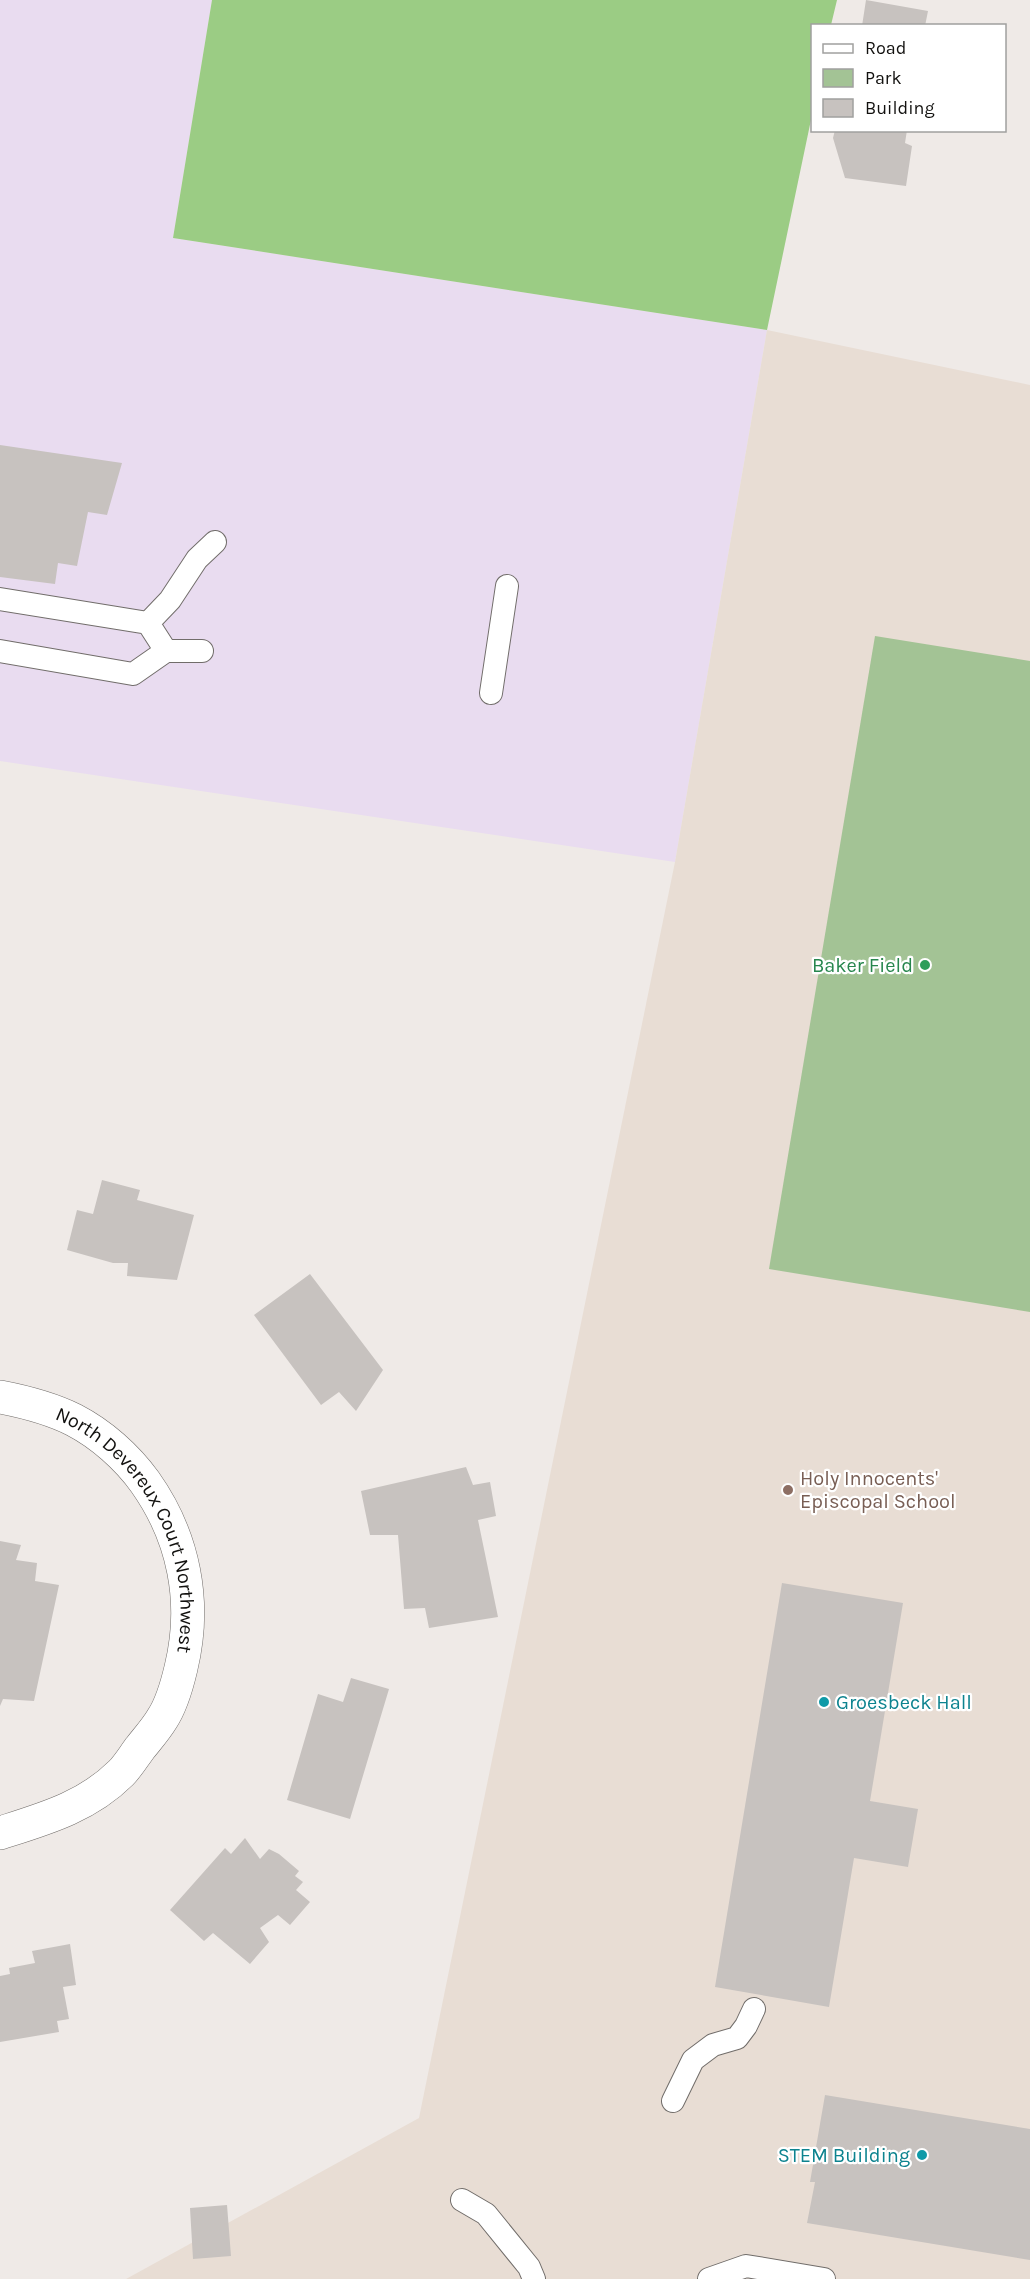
<svg xmlns="http://www.w3.org/2000/svg" width="1030" height="2279" viewBox="0 0 1030 2279" font-family="Karla,sans-serif">
  <style>
    .commercial { fill: #e9dcf0 }
    .built { fill: #e8ddd4 }
    .green { fill: #a3c395 }
    .forest { fill: #9bcc84 }
    .building { fill: #c7c2bf }
    .lines { fill: none; stroke-linecap: round; stroke-linejoin: round }
    .lane-casing { stroke: #716d6a; stroke-width: 24 }
    .street-casing { stroke: #716d6a; stroke-width: 34 }
    .lane { stroke: #fff; stroke-width: 22 }
    .street { stroke: #fff; stroke-width: 33 }
    .leisure-dot { fill: #2e9e5b; stroke: #fff; stroke-width: 2 }
    .education-dot { fill: #8d6e63; stroke: #fff; stroke-width: 2 }
    .culture-dot { fill: #0f9aa8; stroke: #fff; stroke-width: 2 }
    .labels { text-anchor: middle; stroke-width: 4.5; stroke-linejoin: round; paint-order: stroke }
    .leisure-label { font-size: 20px; fill: #27864d; stroke: #fff; text-anchor: end }
    .education-label { font-size: 20px; fill: #785e54; stroke: #fff; text-anchor: start }
    .street-label { font-size: 20px; fill: #12110f; stroke: #fff }
    .culture-label { font-size: 20px; fill: #0d838f; stroke: #fff; text-anchor: start }
  </style>
  <rect width="100%" height="100%" fill="#efeae7"/>
  <path class="commercial" d="M0,0H212L173,238L767,330L675,862L0,761Z"/>
  <path class="built" d="M767,330L1030,385V2279H126L419,2118L675,862Z"/>
  <path class="green" d="M875,636L1030,661V1312L769,1269Z"/>
  <path class="forest" d="M212,0H837L831,25L812,26V115L767,330L173,238Z"/>
  <path class="building" d="M866,0L928,11L925,26H862Z
    M835,130H907L905,143L912,146L906,186L845,178L833,138Z
    M0,445L122,463L107,515L88,512L77,566L58,563L55,584L0,577Z
    M102,1180L140,1190L137,1200L194,1215L177,1280L127,1276L128,1263H113L67,1250L77,1210L93,1214Z
    M310,1274L383,1370L356,1411L339,1392L321,1405L254,1315Z
    M466,1467L473,1485L490,1482L496,1516L478,1520L498,1617L429,1628L425,1608L404,1609L398,1535H370L361,1491Z
    M0,1541L21,1545L16,1560L37,1563L35,1581L59,1585L34,1701L3,1699L0,1706Z
    M782,1583L903,1603L870,1801L918,1809L908,1867L854,1858L829,2007L715,1987Z
    M351,1678L389,1689L350,1819L287,1800L318,1694L343,1702Z
    M245,1838L260,1859L269,1849L279,1854L299,1871L295,1876L303,1882L296,1890L310,1902L290,1925L278,1915L260,1928L269,1942L250,1964L213,1933L204,1941L170,1910L225,1848L231,1854Z
    M70,1944L76,1985L63,1987L69,2019L57,2021L59,2032L0,2042V1976L10,1974L9,1968L35,1963L32,1951Z
    M825,2095L1030,2129V2260L807,2223L815,2182H810Z
    M227,2205L231,2256L193,2259L190,2208Z"/>
  <g class="lines">
    <g class="lane-casing">
      <path id="lane" d="M0,599L148,623L166,651
        M148,623L170,600L197,559L215,542
        M0,651L133,674L166,651H202
        M491,693L507,586
        M673,2101L693,2060L713,2045L737,2038L746,2026L754,2009
        M462,2200L486,2214L529,2267L534,2279
        M709,2279L746,2266L824,2279"/>
    </g>
    <g class="street-casing">
      <g id="street">
        <path id="s1" d="M0,1397C26,1402 50,1408 74,1420C101,1434 127,1457 145,1482C184,1537 197,1602 181,1668C177,1685 172,1704 162,1719C156,1729 148,1738 140,1748C134,1756 128,1766 121,1773C87,1807 44,1819 0,1833"/>
      </g>
    </g>
    <use href="#lane" class="lane"/>
    <use href="#street" class="street"/>
  </g>
  <circle class="leisure-dot" cx="925" cy="965" r="6"/>
  <circle class="education-dot" cx="788" cy="1490" r="6"/>
  <g class="culture-dot">
    <circle cx="824" cy="1702" r="6"/>
    <circle cx="922" cy="2155" r="6"/>
  </g>
  <g class="labels">
    <g class="leisure-label">
      <text x="913" y="972">Baker Field</text>
    </g>
    <g class="education-label">
      <text x="800" y="1485">Holy Innocents'<tspan x="800" dy="23">Episcopal School</tspan></text>
    </g>
    <g class="street-label">
      <text dy="7" stroke="none"><textPath href="#s1" startOffset="206">North Devereux Court Northwest</textPath></text>
    </g>
    <g class="culture-label">
      <text x="836" y="1709">Groesbeck Hall</text>
      <text x="910" y="2162" text-anchor="end">STEM Building</text>
    </g>
  </g>
  <rect x="811" y="24" width="195" height="108" fill="#ffffff" stroke="#a0a09f" stroke-width="1.5"/>
  <rect x="823" y="44" width="30" height="9" fill="#ffffff" stroke="#a0a09f" stroke-width="1.5"/>
  <text x="865" y="54" font-size="18" fill="#12110f">Road</text>
  <rect x="823" y="69" width="30" height="18" fill="#a3c395" stroke="#a0a09f" stroke-width="1.5"/>
  <text x="865" y="84" font-size="18" fill="#12110f">Park</text>
  <rect x="823" y="99" width="30" height="18" fill="#c7c2bf" stroke="#a0a09f" stroke-width="1.5"/>
  <text x="865" y="114" font-size="18" fill="#12110f">Building</text>
</svg>
